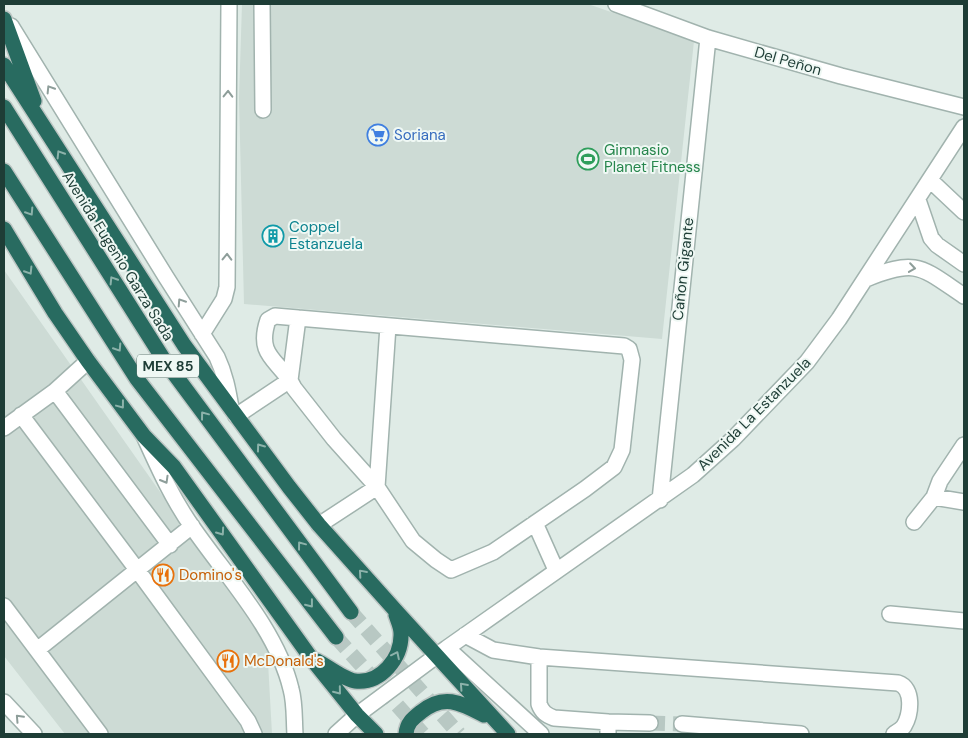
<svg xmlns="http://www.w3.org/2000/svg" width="968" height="738" viewBox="0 0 968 738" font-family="'DM Sans',sans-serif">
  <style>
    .built { fill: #cddbd5 }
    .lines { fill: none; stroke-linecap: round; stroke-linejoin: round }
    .minor-tunnel { stroke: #b8c8c3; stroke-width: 15; stroke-dasharray: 15 8; stroke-linecap: butt }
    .highway-tunnel { stroke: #b8c8c3; stroke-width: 15; stroke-dasharray: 15 8; stroke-linecap: butt }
    .minor-casing { stroke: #a1b3ae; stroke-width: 18 }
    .highway-casing { stroke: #bcc5c3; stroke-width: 18 }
    .minor { stroke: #fff; stroke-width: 15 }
    .highway { stroke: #286b60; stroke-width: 15 }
    .oneway { stroke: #8e9e9a }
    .oneway2 { stroke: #8cb2aa }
    .labels { text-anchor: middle; stroke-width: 4; stroke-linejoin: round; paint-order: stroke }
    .shield { fill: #eff8f4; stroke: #5d756f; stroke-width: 1 }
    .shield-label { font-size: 14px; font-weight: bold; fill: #1e3d36 }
    .street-label { font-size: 15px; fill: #1e3d36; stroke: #eff8f4 }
    .shop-label { font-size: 15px; fill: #366cbe; stroke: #eff8f4; text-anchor: start }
    .leisure-label { font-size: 15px; fill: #27864d; stroke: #eff8f4; text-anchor: start }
    .culture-label { font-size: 15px; fill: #0d838f; stroke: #eff8f4; text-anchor: start }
    .food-label { font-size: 15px; fill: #c56008; stroke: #eff8f4; text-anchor: start }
  </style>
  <rect width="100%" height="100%" fill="#dfebe6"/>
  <path class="built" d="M242,4H588L694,41L662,339L244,304L239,98Z
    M4,270L267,644L272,734H65L4,656Z"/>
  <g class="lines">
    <path class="minor-tunnel" d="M650,723L682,724"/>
    <path class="highway-tunnel" d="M351,612L459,734
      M336,637L423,734"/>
    <g class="minor-casing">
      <path id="minor" d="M262,4L263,110
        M616,4L708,38L841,76L964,107
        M11,26L166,277L217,357C225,374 228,390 231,408
        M930,180L964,212
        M918,200L931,238L937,245L964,264
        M866,279C917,258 921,267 964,296
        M275,316L624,346L629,349L632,360L622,450L614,467L585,489L493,552L451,570L436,560L413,541L377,487L334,439L294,388C281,360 255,358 268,320Z
        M202,334L224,299L227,287L229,4
        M55,391L170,545
        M21,415L138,571L248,721L254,734
        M236,416L290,380L298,318
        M4,428L55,391L88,361
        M145,438C159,469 173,500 193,528C227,577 277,630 291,689C295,703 294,720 295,734
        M934,497L964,502
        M660,500L708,38
        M914,522L934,497L940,481L964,445
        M535,523L556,570
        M319,525L377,487L388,326
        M4,606L100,734
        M890,614L964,621
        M465,635L493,650L539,657L898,683C914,688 911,714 904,726C902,729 897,732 894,734
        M447,648L541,734
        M37,650L192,526
        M539,657V704C542,712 546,715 554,718L608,722V734
        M4,702L34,734
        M608,722L650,723
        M682,724L801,734
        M336,734L357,715L447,648L693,475L733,439L807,362L839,319L964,127"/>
    </g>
    <g class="highway-casing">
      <path id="highway" d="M4,19L34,101
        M4,65L184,345L289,487L319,525L395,610L508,734
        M4,107L164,360L351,612
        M4,171L137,379L336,637
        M4,229L55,313L88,361L144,436L174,467L311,658L357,715L376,734
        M317,661C327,666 345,680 355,681C381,684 402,658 401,633C401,627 398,621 396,615
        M406,734C407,723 412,719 421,712C444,693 461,703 484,715"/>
    </g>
    <use href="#minor" class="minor"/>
    <use href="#highway" class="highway"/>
  </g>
  <defs><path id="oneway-chevron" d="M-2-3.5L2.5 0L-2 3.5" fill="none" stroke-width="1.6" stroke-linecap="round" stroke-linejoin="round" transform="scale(1.25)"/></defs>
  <g class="oneway">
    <use href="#oneway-chevron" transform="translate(50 89) rotate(-122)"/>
    <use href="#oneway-chevron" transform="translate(228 94) rotate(-89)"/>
    <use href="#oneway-chevron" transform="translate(227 257) rotate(-89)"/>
    <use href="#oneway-chevron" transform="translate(912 268) rotate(8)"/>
    <use href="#oneway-chevron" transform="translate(181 302) rotate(-123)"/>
    <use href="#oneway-chevron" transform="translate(165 480) rotate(60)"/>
    <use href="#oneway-chevron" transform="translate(19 718) rotate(-133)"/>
  </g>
  <g class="oneway2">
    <use href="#oneway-chevron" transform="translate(60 154) rotate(-122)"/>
    <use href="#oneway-chevron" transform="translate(30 212) rotate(57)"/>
    <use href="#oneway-chevron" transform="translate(29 271) rotate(58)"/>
    <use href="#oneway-chevron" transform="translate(113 280) rotate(-122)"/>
    <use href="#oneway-chevron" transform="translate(118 348) rotate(57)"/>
    <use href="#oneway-chevron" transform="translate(121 405) rotate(53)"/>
    <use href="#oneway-chevron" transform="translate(204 415) rotate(-127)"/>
    <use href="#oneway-chevron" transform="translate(260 447) rotate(-126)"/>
    <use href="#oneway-chevron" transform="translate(221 532) rotate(55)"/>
    <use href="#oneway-chevron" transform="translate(301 545) rotate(-127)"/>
    <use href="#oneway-chevron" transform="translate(362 573) rotate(-131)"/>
    <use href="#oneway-chevron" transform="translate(310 604) rotate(52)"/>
    <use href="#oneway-chevron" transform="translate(396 655) rotate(-64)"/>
    <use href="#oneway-chevron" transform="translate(463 686) rotate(-132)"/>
    <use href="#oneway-chevron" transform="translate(338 691) rotate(51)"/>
  </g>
  <defs>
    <g id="supermarket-ring" transform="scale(1.125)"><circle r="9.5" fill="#eff8f4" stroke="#3f7fe0" stroke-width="1.5"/><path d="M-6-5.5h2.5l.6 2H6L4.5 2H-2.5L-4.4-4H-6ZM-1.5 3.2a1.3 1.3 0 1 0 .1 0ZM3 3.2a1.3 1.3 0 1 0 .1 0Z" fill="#3f7fe0"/></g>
    <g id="stadium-ring" transform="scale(1.125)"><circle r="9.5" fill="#eff8f4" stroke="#2e9e5b" stroke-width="1.5"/><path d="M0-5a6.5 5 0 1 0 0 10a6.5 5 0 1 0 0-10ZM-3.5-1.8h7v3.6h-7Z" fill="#2e9e5b"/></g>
    <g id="building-ring" transform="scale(1.125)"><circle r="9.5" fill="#eff8f4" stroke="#0f9aa8" stroke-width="1.5"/><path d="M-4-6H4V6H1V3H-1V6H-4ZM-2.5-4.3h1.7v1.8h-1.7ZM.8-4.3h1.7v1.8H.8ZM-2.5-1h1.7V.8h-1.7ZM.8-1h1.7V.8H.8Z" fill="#0f9aa8"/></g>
    <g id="restaurant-ring" transform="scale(1.125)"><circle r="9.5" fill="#eff8f4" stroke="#e8710a" stroke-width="1.5"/><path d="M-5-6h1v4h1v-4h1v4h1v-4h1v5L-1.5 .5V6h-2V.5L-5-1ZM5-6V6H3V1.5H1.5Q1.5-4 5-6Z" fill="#e8710a"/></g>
  </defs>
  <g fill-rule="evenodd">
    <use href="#supermarket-ring" x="378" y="135"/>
    <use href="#stadium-ring" x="588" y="159"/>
    <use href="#building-ring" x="273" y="236"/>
    <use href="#restaurant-ring" x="163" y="575"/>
    <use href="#restaurant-ring" x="228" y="661"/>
  </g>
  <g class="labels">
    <rect class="shield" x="137" y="354.5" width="62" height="23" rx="4"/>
    <g class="shield-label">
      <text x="168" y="371">MEX 85</text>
    </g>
    <g class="street-label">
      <text transform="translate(788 61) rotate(16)" y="5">Del Peñon</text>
      <text transform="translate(118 256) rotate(58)" y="5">Avenida Eugenio Garza Sada</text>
      <text transform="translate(683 269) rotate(-84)" y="5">Cañon Gigante</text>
      <text transform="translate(754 414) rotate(-45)" y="5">Avenida La Estanzuela</text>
    </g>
    <g class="shop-label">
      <text x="394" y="140">Soriana</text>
    </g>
    <g class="leisure-label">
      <text x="604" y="155">Gimnasio<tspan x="604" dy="17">Planet Fitness</tspan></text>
    </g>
    <g class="culture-label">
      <text x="289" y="232">Coppel<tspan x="289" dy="17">Estanzuela</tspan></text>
    </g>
    <g class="food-label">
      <text x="179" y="580">Domino's</text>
      <text x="244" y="666">McDonald's</text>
    </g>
  </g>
  <rect width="968" height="738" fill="none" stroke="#1e3d36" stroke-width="10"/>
</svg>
